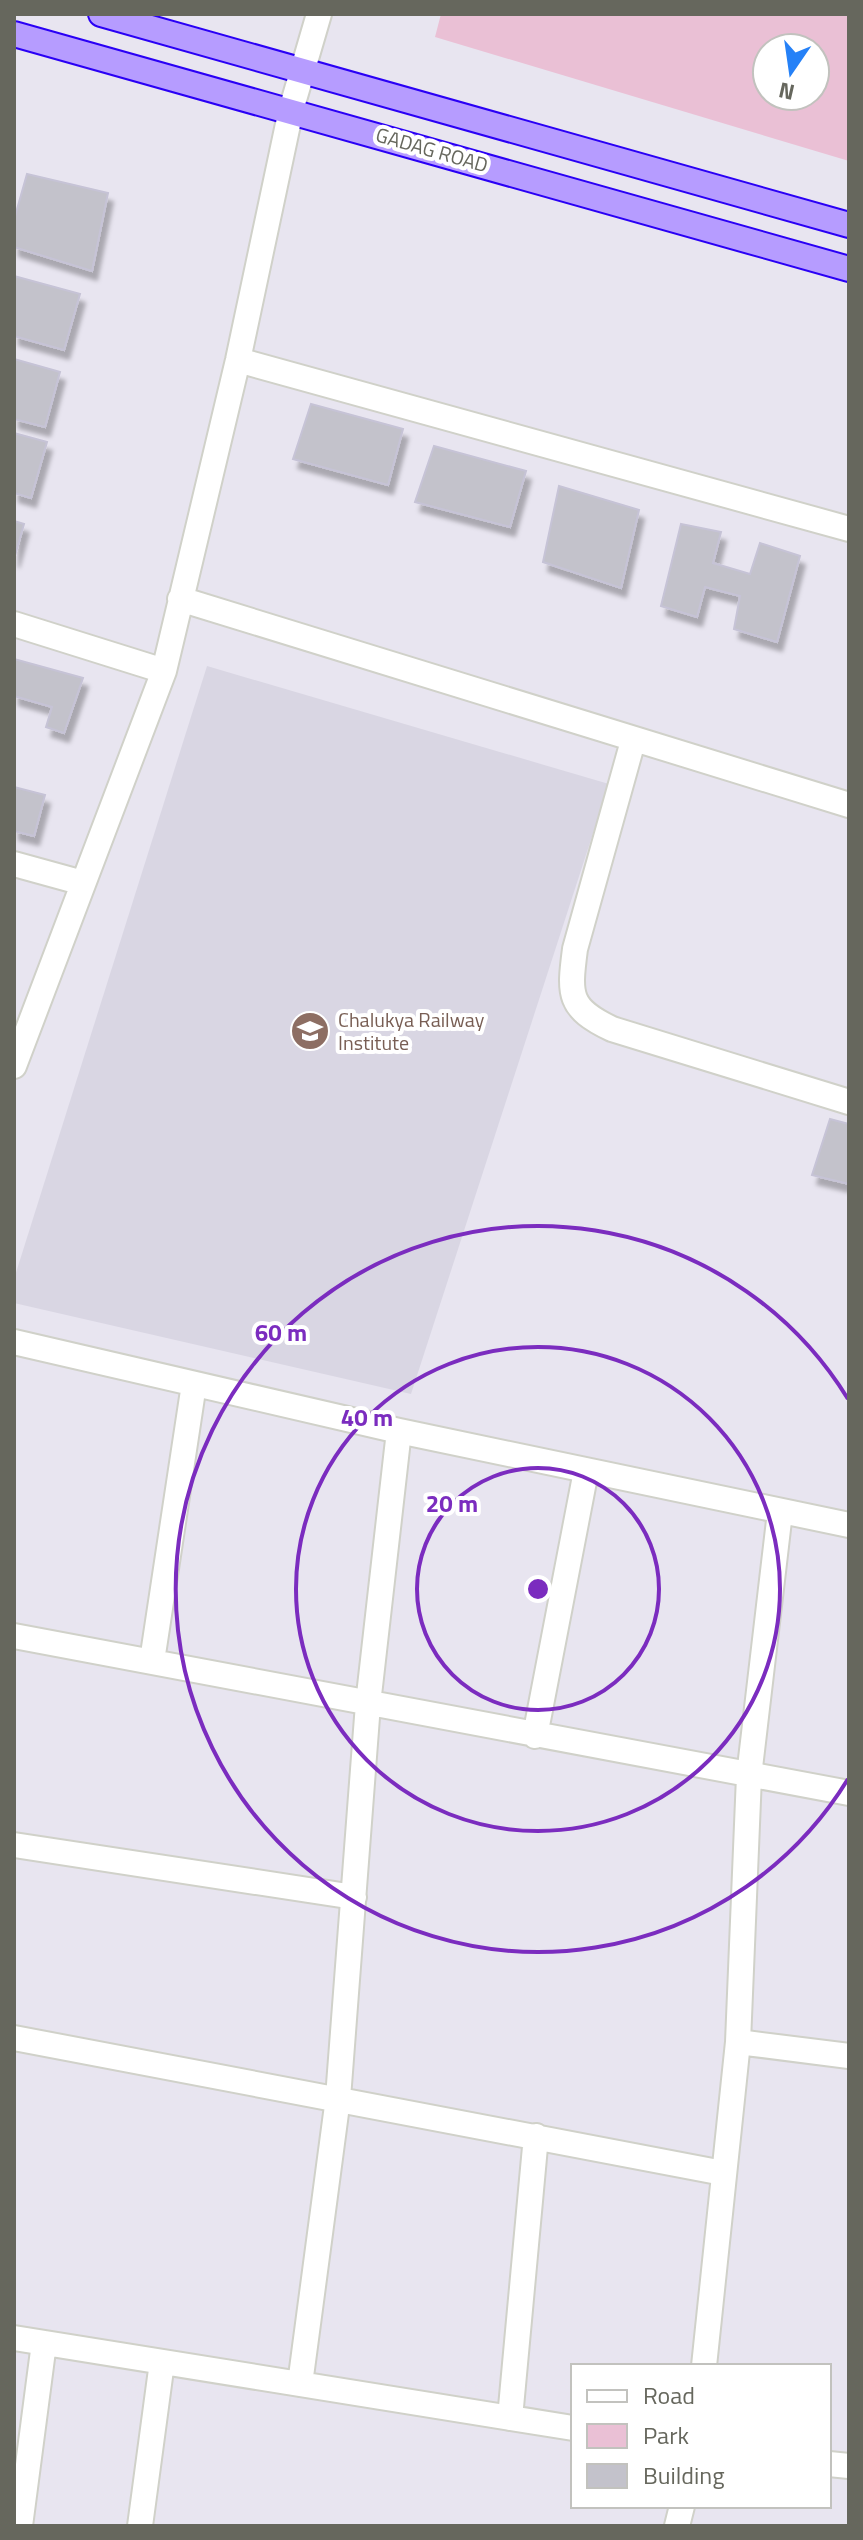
<svg xmlns="http://www.w3.org/2000/svg" width="863" height="2540" viewBox="0 0 863 2540" font-family="'Titillium Web',sans-serif">
  <style>
    .education { fill: #d9d6e3 }
    .green { fill: #eac0d5; fill-rule: evenodd }
    .building { fill: #c3c2cb; stroke: #c6c3d6; stroke-width: 2; filter: url(#shadow) }
    .lines { fill: none; stroke-linecap: round; stroke-linejoin: round }
    .minor-casing { stroke: #d0d1c9; stroke-width: 28 }
    .trunk-casing { stroke: #2a00f5; stroke-width: 28 }
    .minor { stroke: #fff; stroke-width: 24 }
    .trunk { stroke: #b69cff; stroke-width: 24 }
    .ring { fill: none; stroke: #7b2cbf; stroke-width: 4 }
    .labels { text-anchor: middle; stroke-width: 8; stroke-linejoin: round; paint-order: stroke }
    .street-label { font-size: 20px; fill: #66675d; stroke: #fff }
    .education-label { font-size: 20px; fill: #785e54; stroke: #fff; text-anchor: start }
    .centre { fill: #7b2cbf; stroke: #fff; stroke-width: 4 }
    .ring-label { font-size: 24px; text-anchor: middle; font-weight: bold; fill: #7b2cbf; stroke: #fff; stroke-width: 8; stroke-linejoin: round; paint-order: stroke }
  </style>
  <defs>
    <filter id="shadow"><feDropShadow dx="5" dy="9" stdDeviation="2" flood-color="#0004"/></filter>
  </defs>
  <rect width="100%" height="100%" fill="#e8e5f0"/>
  <path class="education" d="M207,666L609,784L411,1394L14,1303V1279Z"/>
  <path class="green" d="M441,14H849V161L435,37ZM767,48H815V96H767Z"/>
  <path class="building" d="M27,174L108,193L92,271L14,247V220Z
    M14,276L80,294L64,350L14,336Z
    M14,359L60,372L45,427L14,419Z
    M311,404L403,429L388,485L293,459Z
    M14,433L47,442L31,498L14,493Z
    M434,446L526,471L510,527L415,502Z
    M559,486L639,510L621,588L543,562Z
    M14,521L24,524L14,559Z
    M681,524L721,532L713,563L750,574L760,543L800,556L777,642L734,629L740,596L705,587L697,617L661,606Z
    M14,659L83,678L64,733L46,727L52,707L14,696Z
    M14,787L45,795L34,836L14,831Z
    M830,1119L849,1124V1184L812,1175Z"/>
  <g class="lines">
    <g class="minor-casing">
      <path id="minor" d="M238,360L849,529
        M180,599L849,805
        M14,624L164,671
        M633,741L575,949C569,995 568,1008 612,1029L849,1102
        M14,864L83,883
        M14,1066L164,671L238,360L291,110L319,14
        M14,1342L399,1431L849,1525
        M14,1636L849,1793
        M152,1661L194,1384
        M535,1736L586,1471
        M14,1845L354,1897
        M14,2038L723,2173
        M738,2042L849,2056
        M14,2338L573,2428
        M704,2366L738,2042L749,1776L780,1512
        M300,2384L338,2098L368,1704L399,1431
        M510,2418L536,2136
        M829,2464L849,2466
        M20,2526L44,2343
        M140,2526L162,2362
        M677,2526L682,2506"/>
    </g>
    <g class="trunk-casing">
      <path id="trunk" d="M101,14L849,225
        M14,34L849,269"/>
    </g>
    <use href="#minor" class="minor"/>
    <use href="#trunk" class="trunk"/>
  </g>
  <g class="ring">
    <circle cx="538" cy="1589" r="121"/>
    <circle cx="538" cy="1589" r="242"/>
    <path d="M848 1779A363 363 0 1 1 848 1399"/>
  </g>
  <defs>
    <g id="university-disc" transform="scale(2)"><circle r="9.5" fill="#8d6e63" stroke="#fff"/><path d="M0-5L7-2L0 1L-7-2ZM-4 1L0 2.5L4 1V4Q0 6-4 4Z" fill="#fff"/></g>
  </defs>
  <g fill-rule="evenodd">
    <use href="#university-disc" x="310" y="1031"/>
  </g>
  <g class="labels">
    <g class="street-label">
      <text transform="translate(432 150) rotate(16)" y="7">GADAG ROAD</text>
    </g>
    <g class="education-label">
      <text x="338" y="1027">Chalukya Railway<tspan x="338" dy="23">Institute</tspan></text>
    </g>
  </g>
  <circle cx="538" cy="1589" r="12" class="centre"/>
  <g class="ring-label">
    <text x="281" y="1341">60 m</text>
    <text x="367" y="1426">40 m</text>
    <text x="452" y="1512">20 m</text>
  </g>
  <rect width="863" height="2540" fill="none" stroke="#66675d" stroke-width="32"/>
  <rect x="571" y="2364" width="260" height="144" fill="#ffffff" stroke="#c2c2be" stroke-width="2"/>
  <rect x="587" y="2390" width="40" height="12" fill="#ffffff" stroke="#c2c2be" stroke-width="2"/>
  <text x="643" y="2404" font-size="24" fill="#66675d">Road</text>
  <rect x="587" y="2424" width="40" height="24" fill="#eac0d5" stroke="#c2c2be" stroke-width="2"/>
  <text x="643" y="2444" font-size="24" fill="#66675d">Park</text>
  <rect x="587" y="2464" width="40" height="24" fill="#c3c2cb" stroke="#c2c2be" stroke-width="2"/>
  <text x="643" y="2484" font-size="24" fill="#66675d">Building</text>
  <g transform="translate(791 72) rotate(193)"><circle r="38" fill="#ffffff" stroke="#c2c2be" stroke-width="2"/>
  <path d="M0-6L14 30L0 20L-14 30Z" fill="#2581f7"/>
  <text y="-12" font-size="22" font-weight="bold" text-anchor="middle" fill="#66675d">N</text>
  </g>
</svg>
